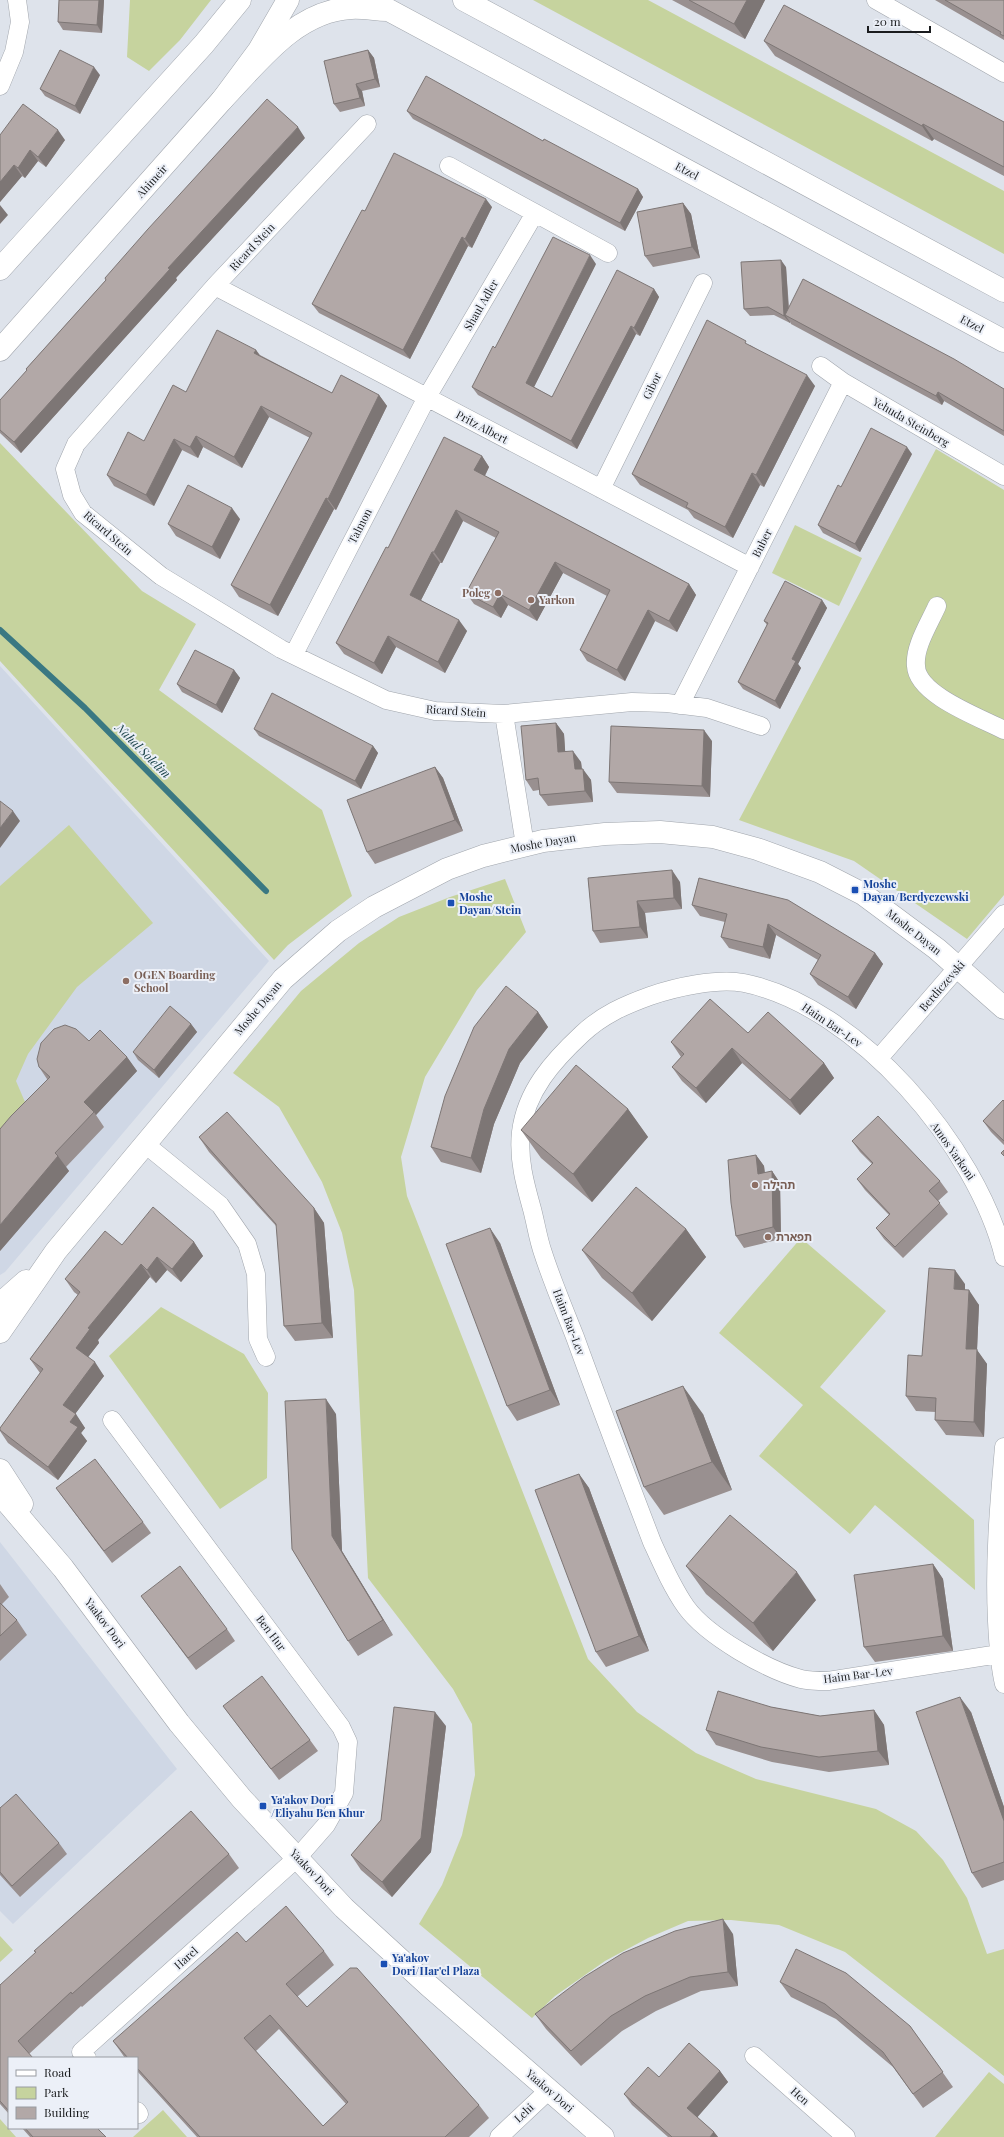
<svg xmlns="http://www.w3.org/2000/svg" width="1004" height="2137" viewBox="0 0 1004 2137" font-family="'Playfair Display','Noto Sans Hebrew',serif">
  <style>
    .built { fill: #cfd7e5 }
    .green { fill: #c6d39e }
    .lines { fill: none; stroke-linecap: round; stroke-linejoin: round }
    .stream { stroke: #3a7882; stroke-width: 6 }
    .street-casing { stroke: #a0a5ac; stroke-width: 19 }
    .secondary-casing { stroke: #a0a5ac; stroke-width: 23 }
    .primary-casing { stroke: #a0a5ac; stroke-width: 23 }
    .street { stroke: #fff; stroke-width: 18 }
    .secondary { stroke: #fff; stroke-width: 22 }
    .primary { stroke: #fff; stroke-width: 22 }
    .wall { fill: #999090; fill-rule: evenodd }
    .shaded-wall { fill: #7d7675 }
    .building { fill: #b2a8a7; stroke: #7d7675; fill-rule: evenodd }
    .education-dot { fill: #8d6e63; stroke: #ecf0f8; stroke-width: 1.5 }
    .transit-dot { fill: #1a4fb4; stroke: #ecf0f8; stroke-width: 1.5 }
    .labels { text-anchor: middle; stroke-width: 4; stroke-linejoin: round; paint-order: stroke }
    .street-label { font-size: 11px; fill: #1a1c1e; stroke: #ecf0f8 }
    .education-label { font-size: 11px; font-weight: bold; fill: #785e54; stroke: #ecf0f8; text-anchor: start }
    .transit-label { font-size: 11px; font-weight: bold; fill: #164399; stroke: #ecf0f8; text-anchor: start }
    .water-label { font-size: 12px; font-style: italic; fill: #1a4248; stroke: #ecf0f8 }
  </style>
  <rect width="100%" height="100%" fill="#dee3eb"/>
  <path class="built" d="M0,666L269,961L5,1272L0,1275Z
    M0,1542L177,1769L13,1924L0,1911Z"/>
  <path class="green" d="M130,0H211L180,40L149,71L127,57Z
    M533,0H648L1004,191V254Z
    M0,443L142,591L196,624L159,690L322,810L352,896L288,945L274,960L0,661Z
    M936,449L1004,490V895L967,939L854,861L739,820Z
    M795,525L862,558L839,606L772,573Z
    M69,825L153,923L77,987L28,1054L16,1081L25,1102L0,1133V886Z
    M505,879L526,932L477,990L425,1077L401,1157L407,1196L588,1659L637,1712L696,1753L756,1779L876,1809L916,1831L943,1860L967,1898L987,1954L1004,1949V2076L845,1952L779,1925L731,1920L688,1921L648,1938L605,1961L555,1996L532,2018L419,1924L442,1885L462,1835L475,1775L472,1724L453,1689L368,1578L354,1290L342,1233L322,1182L279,1107L233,1073L301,991L359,943L399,917L450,897Z
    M801,1238L886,1311L820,1387L974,1520L975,1590L875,1505L850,1534L759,1456L803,1405L719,1333Z
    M161,1307L244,1354L268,1393L267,1478L220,1509L109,1356Z
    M0,1936L13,1950L0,1962Z
    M989,2072L1004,2084V2137H935Z
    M163,2110L187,2137H133Z
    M0,2119L16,2137H0Z"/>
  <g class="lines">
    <path class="stream" d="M0,630L85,708L266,891"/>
    <g class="street-casing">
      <path id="street" d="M876,0L1004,73
        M0,86L14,52L20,22L17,0
        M367,124L215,286L76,444L65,469L72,495L83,513L161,576L281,649L386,700L435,711L504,714L632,702L667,703L707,708L761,726
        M449,166L608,253
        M215,286L750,567
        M821,366L843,382L1004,476
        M601,489L703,283
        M937,606C929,624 914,647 916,666C917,695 981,718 1004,730
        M294,654L427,397L535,213
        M680,705L843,382
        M504,714L525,845
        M879,1058L1004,914
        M145,1144L220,1205L247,1244L256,1274L258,1339L266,1357
        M1004,1447C999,1505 994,1562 997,1621C998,1642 999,1663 1004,1684
        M999,1654L828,1681C820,1681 809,1681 801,1679C767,1670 707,1636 686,1607C672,1587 662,1564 652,1542C626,1474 600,1406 575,1337C564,1309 552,1281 543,1253C538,1239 536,1224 532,1209C525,1184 518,1159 521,1132C526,1091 553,1061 582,1034C602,1015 625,1005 650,996C676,987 717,978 744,983C858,1006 977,1147 1004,1257
        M754,2056L846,2137
        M87,2058L81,2052L298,1857L326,1825L344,1793L348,1742L341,1727L112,1420
        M137,2111L139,2114
        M499,2137L549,2090"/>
    </g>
    <g class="secondary-casing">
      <path id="secondary" d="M0,269L204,44L240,0
        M0,350L222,100L259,50L288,0
        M0,1304L26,1281
        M0,1332L56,1251L283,979L338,931L374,907L447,869L483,856L543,841L605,834L660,832L713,837L757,849L820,872L863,894L937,949L1004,1008
        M0,1470L22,1504
        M0,1494L63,1568L179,1723L242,1799L344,1908L428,1985L603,2137"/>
    </g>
    <g class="primary-casing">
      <path id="primary" d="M370,0L1004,341
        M464,0L1004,291
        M222,100C258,63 295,11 351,8C363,7 375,10 387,10"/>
    </g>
    <use href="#street" class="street"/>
    <use href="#secondary" class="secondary"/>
    <use href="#primary" class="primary"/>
  </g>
  <path class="wall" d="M59,0H104L102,33L63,30L58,22Z
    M672,0H765L745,39Z
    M935,0H1004V40Z
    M764,41L1004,122V176L934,139L932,141L775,56Z
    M368,50L374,58L380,87L362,91L365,106L340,112L334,104Z
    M100,75L80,114L45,96L40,89Z
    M407,111L543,141L638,189L643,197L625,231L413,119Z
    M0,135L65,140L46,167L38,161L25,178L22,176L0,202Z
    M305,138L176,278L177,280L21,453L0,433V400L27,371L26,369L106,280L105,278Z
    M683,203L691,214L700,258L653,267L645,256Z
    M492,207L472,248L468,246L410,359L319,313L312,304L365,211Z
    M596,264L534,387L552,397L654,289L659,297L640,336L636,334L577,449L478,395L472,387L495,348Z
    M786,267L789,307L1004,389V436L944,401L942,405L791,324L790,322V323L774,315L750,316L744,309Z
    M750,345L815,386L764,487L760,485L733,538L694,518L688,510L640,485L632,474Z
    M256,350L260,355L332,393L379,395L387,406L336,510L334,509L278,616L239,597L231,585L310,438L269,417L242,468L203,447L198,458L182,450L154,506L114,486L107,475L144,441L186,392Z
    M912,454L860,552L823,533L818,525L841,487Z
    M482,456L489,467L485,476L689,584L696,595L677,632L655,621L625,681L587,661L580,650L607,596L563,573L537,621L508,605L501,618L474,604L466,593L496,538L463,521L442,563H440L421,600L467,631L445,673L396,647L382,674L344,654L336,643L388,548Z
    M240,519L220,559L176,536L168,524Z
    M822,600L827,608L798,664L801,668L780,709L743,689L738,682L767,625L764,621Z
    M234,670L240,678L222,713L182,692L177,684Z
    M556,723L564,734L565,751L581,762L582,769L591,780L593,802L548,806L540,795L539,790L533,791L526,780Z
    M254,729L373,746L378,753L361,789L259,736Z
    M712,741L710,797L617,793L609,782Z
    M435,767L443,778L463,831L375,864L367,852Z
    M588,878L680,882L682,909L645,913L648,938L600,943L593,931Z
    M699,878L875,953L883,964L856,1009L818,985L810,974L818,960L776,935L770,959L729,948L721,937L725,922L700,916L692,905Z
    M538,1012L548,1027L520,1063L494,1124L481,1173L441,1162L431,1147Z
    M191,1024L197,1032L159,1078L138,1060L133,1052Z
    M748,1033L824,1063L834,1078L800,1115L742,1063L706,1103L682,1081L672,1067L681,1057L671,1042Z
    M89,1041L127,1057L137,1071L96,1115L104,1127L66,1167L69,1171L0,1251L47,1079L39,1067Z
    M1004,1101V1145L991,1132L983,1121Z
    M628,1109L648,1137L592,1202L541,1158L521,1130Z
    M199,1137L314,1208L324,1223L333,1338L295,1341L284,1326L277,1227L209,1152Z
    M852,1141L940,1181L948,1192L938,1201L948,1214L903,1258L884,1239L876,1228L889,1215L865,1190L857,1179L872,1164L860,1152Z
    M756,1155L764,1166L765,1173L772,1171L780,1183L781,1239L744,1248L736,1236Z
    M686,1229L706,1257L652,1321L602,1278L582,1250Z
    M194,1242L203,1256L181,1282L167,1270L156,1283L150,1277L98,1340L99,1343L88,1357L104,1376L75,1414L85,1428L81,1433L87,1441L58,1480L8,1443L0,1431V1428L40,1373L30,1359L78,1295L74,1292L65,1279L122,1245Z
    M500,1243L560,1405L517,1421L507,1406Z
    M965,1284V1290L979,1305L977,1350L987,1364L984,1437L946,1435L935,1420L936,1412L916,1411L906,1396L922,1356Z
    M336,1414L342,1551L393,1635L358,1656L348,1641L292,1549Z
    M703,1414L732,1490L664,1515L644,1487Z
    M579,1474L589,1488L649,1651L606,1667L596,1652Z
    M56,1488L143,1522L151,1533L112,1563Z
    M933,1564L943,1579L953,1651L875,1662L864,1647Z
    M686,1566L816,1600L773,1651L706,1594Z
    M0,1584L9,1597L2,1604L17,1620L27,1635L0,1661Z
    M141,1596L227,1629L235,1641L196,1670Z
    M223,1706L310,1740L318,1751L279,1780Z
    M771,1707L820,1716L874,1710L884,1725L889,1765L829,1772L772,1762L716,1745L706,1730Z
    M971,1712L1004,1807V1880L982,1888L972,1873Z
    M446,1726L431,1852L392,1897L361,1870L351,1855L381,1820Z
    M0,1808L59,1843L67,1854L20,1897L0,1875Z
    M229,1854L239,1868L82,2007L81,2006L29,2054L9,2058V2114L0,2104V1985Z
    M733,1934L738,1986L701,1991L656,2011L622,2031L581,2066L546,2029L535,2014Z
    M246,1942L324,1951L334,1965L297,1997L307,2007L479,2105L489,2118L469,2137H197L137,2071V2058H125L113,2041ZM279,2029L346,2104L323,2126L256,2051Z
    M780,1982L910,2026L953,2087L923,2108L893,2067L836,2019L791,1997Z
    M720,2071L728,2082L697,2117L714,2132L718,2137H668L632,2105L624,2094L659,2077Z
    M22,2128H97L106,2137H30Z"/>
  <path class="shaded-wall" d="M99,0H104L102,33L97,25Z
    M747,0H765L745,39L734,24Z
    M368,50L374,58L380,87L375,79Z
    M94,67L100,75L80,114L75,106Z
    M356,84L362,91L365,106L360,98Z
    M923,124L934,139L932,141L922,126Z
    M298,127L305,138L176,278L177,280L21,453L14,442L168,268Z
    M58,130L65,140L46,167L38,157Z
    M30,150L38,161L25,178L18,168Z
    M14,165L22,176L0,202V182Z
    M638,189L643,197L625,231L620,223Z
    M486,199L492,207L472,248L465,239Z
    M683,203L691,214L700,258L692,247Z
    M0,205L8,215L0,224Z
    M462,237L468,246L410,359L403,350Z
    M590,255L596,264L532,391L526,383Z
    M781,260L786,267L789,317L785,315L790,322V323L784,316Z
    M654,289L659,297L640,336L634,328Z
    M631,326L636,334L577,449L571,441Z
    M256,350L263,361L254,353Z
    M807,375L815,386L764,487L756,475Z
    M938,392L944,401L942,405L936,396Z
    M379,395L387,406L336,510L328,499Z
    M261,406L269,417L242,468L234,457Z
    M196,436L203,447L198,458L190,447Z
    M174,439L182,450L154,506L146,495Z
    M907,447L912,454L860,552L855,544Z
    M482,456L489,467L482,481L474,470Z
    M752,473L760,485L733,538L725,527Z
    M326,498L334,509L278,616L270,605Z
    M232,508L240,519L220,559L212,547Z
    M456,510L463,521L442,563L434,552Z
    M432,552L440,563L418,606L410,595Z
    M555,562L563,573L537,621L529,610Z
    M689,584L696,595L677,632L669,621Z
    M500,594L508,605L501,618L493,607Z
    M822,600L827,608L798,664L801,668L780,709L775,701L792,659Z
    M648,610L655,621L625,681L617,670Z
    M459,620L467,631L445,673L438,662Z
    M388,636L396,647L382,674L374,663Z
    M234,670L240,678L222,713L216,705Z
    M556,723L564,734L566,763L558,752Z
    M704,730L712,741L710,797L702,786Z
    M373,746L378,753L361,789L355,781Z
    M573,751L581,762L583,781L575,769Z
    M435,767L443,778L463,831L455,820Z
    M583,769L591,780L593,802L585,791Z
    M13,811L20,821L0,848V828Z
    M672,870L680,882L682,909L674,898Z
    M637,901L645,913L648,938L640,927Z
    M768,924L776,935L770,959L763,947Z
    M875,953L883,964L856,1009L848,997Z
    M538,1012L548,1027L520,1063L494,1124L481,1173L471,1158L484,1109L509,1049Z
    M191,1024L197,1032L159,1078L154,1070Z
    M732,1048L742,1063L706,1103L696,1088Z
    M127,1057L137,1071L96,1115L94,1112L84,1102Z
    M824,1063L834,1078L800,1115L790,1100Z
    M628,1109L648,1137L592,1202L573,1174Z
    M756,1155L764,1166L766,1186L758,1174Z
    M58,1156L69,1171L0,1251V1225Z
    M772,1171L780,1183L781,1239L773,1227Z
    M314,1208L324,1223L333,1338L322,1323Z
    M490,1228L500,1243L560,1405L550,1390Z
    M686,1229L706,1257L652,1321L632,1293Z
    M194,1242L203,1256L181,1282L172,1269Z
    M157,1257L167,1270L156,1283L147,1270Z
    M141,1264L150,1277L98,1340L99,1343L85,1361L76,1348L88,1328Z
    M955,1270L965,1284V1304L954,1289Z
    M969,1290L979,1305L977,1350L987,1364L984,1437L974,1422L966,1349Z
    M95,1362L104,1376L72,1418L63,1405Z
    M683,1386L703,1414L732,1490L712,1462Z
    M326,1399L336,1414L342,1551L393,1635L383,1620L332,1536Z
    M76,1414L85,1428L81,1433L87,1441L58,1480L48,1467L70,1422Z
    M579,1474L589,1488L649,1651L639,1636Z
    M933,1564L943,1579L953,1651L943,1636Z
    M797,1572L816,1600L773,1651L753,1623Z
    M960,1697L971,1712L1004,1807V1821Z
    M874,1710L884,1725L889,1765L878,1751Z
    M435,1712L446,1726L431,1852L392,1897L382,1882Z
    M723,1919L733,1934L738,1986L728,1972Z
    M720,2071L728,2082L695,2120L687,2108Z
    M714,2132L718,2137H710Z"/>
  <path class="building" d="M59,0H99L97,25L58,22Z
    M689,0H747L734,24Z
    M945,0H1004V36L1000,34L1001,32Z
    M784,5L1004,122V167L923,124L922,126L764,41Z
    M60,50L94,67L75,106L40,89Z
    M368,50L375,79L356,84L360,98L334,104L324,61Z
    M426,76L543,141L544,139L638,189L620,223L407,111Z
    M267,99L298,127L168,268L170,269L14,442L0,430V400L27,370L26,369L106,280L105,278L148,229Z
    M23,104L58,130L38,157L30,150L18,168L14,165L0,182V135Z
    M394,153L486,199L465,239L462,237L403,350L312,304L362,210L365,211Z
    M683,203L692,247L645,256L637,212Z
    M553,237L590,255L526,383L552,397L617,270L654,289L634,328L631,326L571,441L472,387L493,346L495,348Z
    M781,260L784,316L768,307L744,309L741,262Z
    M803,279L954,359L1004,389V431L938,392L936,396L785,315Z
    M707,320L746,341L745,343L807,375L756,475L752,473L725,527L686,507L688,503L632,474Z
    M217,330L256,350L254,353L332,393L341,375L379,395L328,499L326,498L270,605L231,585L312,433L261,406L234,457L196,436L190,447L174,439L146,495L107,475L128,432L144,441L173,385L186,392Z
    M871,428L907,447L855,544L818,525L838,485L841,487Z
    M444,437L482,456L474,470L689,584L669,621L648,610L617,670L580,650L610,590L555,562L529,610L500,594L493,607L466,593L499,532L456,510L434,552H432L410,595L459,620L438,662L388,636L374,663L336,643L386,547L388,548Z
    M188,485L232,508L212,547L168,524Z
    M785,581L822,600L792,659L796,661L775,701L738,682L768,623L764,621Z
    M195,650L234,670L216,705L177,684Z
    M272,693L373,746L355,781L254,729Z
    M556,723L558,752L573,751L575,769H583L585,791L540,795L538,778L526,780L521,726Z
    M611,726L704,730L702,786L609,782Z
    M435,767L455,820L367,852L347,800Z
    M0,801L13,811L0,828Z
    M672,870L674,898L637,901L640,927L593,931L588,878Z
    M699,878L788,900L875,953L848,997L810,974L821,955L768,924L763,947L721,937L727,914L692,905Z
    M506,986L538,1012L509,1049L484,1109L471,1158L431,1147L445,1096L474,1027Z
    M710,999L748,1033L768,1012L824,1063L790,1100L732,1048L696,1088L672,1067L684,1054L671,1042Z
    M170,1006L191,1024L154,1070L133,1052Z
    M65,1025L76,1029L89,1041L100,1030L127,1057L84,1102L94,1112L55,1153L58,1156L0,1225V1129L11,1116L50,1077L39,1067L37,1059L41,1043L54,1029Z
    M576,1065L628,1109L573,1174L521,1130Z
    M1003,1100L1004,1101V1141L983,1121Z
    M227,1112L314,1208L322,1323L284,1326L276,1224L199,1137Z
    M878,1116L940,1181L929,1191L940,1203L895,1247L876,1228L890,1214L857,1179L873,1163L852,1141Z
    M1004,1150V1156L1001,1153Z
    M756,1155L758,1174L772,1171L773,1227L736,1236L731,1203L728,1160Z
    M636,1187L686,1229L632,1293L582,1250Z
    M153,1207L194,1242L172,1269L157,1257L147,1270L141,1264L88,1328L90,1329L76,1348L95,1362L63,1405L76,1414L70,1422L78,1427L48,1467L0,1430V1428L43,1369L30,1359L80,1292L65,1279L105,1231L122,1245Z
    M490,1228L550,1390L507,1406L446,1244Z
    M929,1268L955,1270L954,1289L969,1290L966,1349H977L974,1422L935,1420L936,1398L906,1396L908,1355L922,1356Z
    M683,1386L712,1462L644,1487L616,1411Z
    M326,1399L332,1536L383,1620L348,1641L292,1549L285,1401Z
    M95,1459L143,1522L104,1551L56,1488Z
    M579,1474L639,1636L596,1652L535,1490Z
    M730,1515L797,1572L753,1623L686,1566Z
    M933,1564L943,1636L864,1647L854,1575Z
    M180,1566L227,1629L188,1658L141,1596Z
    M0,1603L17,1620L0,1636Z
    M262,1676L310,1740L271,1769L223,1706Z
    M718,1691L771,1707L820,1716L874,1710L878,1751L819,1757L761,1747L706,1730Z
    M960,1697L1004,1821V1862L972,1873L916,1712Z
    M394,1707L435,1712L421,1838L382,1882L351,1855L381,1820Z
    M16,1794L59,1843L12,1886L0,1872V1808Z
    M191,1811L229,1854L72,1994L71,1992L18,2041L33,2058H9V2111L0,2101V1985L36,1952L34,1951Z
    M286,1906L324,1951L286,1984L307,2007L350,1968H357L479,2105L445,2137H200L137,2068V2058H128L113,2041L237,1932L246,1942ZM270,2015L348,2102L323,2126L244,2038Z
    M723,1919L728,1972L690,1977L645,1996L611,2016L571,2051L535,2014L584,1977L623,1953L675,1931Z
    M796,1949L846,1973L910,2026L943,2072L913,2094L883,2052L825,2004L780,1982Z
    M689,2043L720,2071L687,2108L714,2132L710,2137H672L624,2094L648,2067L659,2077Z
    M25,2128H97L106,2137H33Z"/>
  <g class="education-dot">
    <circle cx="498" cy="593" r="4"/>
    <circle cx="531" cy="600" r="4"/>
    <circle cx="126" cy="981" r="4"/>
    <circle cx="755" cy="1185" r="4"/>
    <circle cx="768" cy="1237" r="4"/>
  </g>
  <g class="transit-dot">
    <rect x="851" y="886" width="8" height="8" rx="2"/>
    <rect x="447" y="899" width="8" height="8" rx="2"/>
    <rect x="259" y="1802" width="8" height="8" rx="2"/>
    <rect x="380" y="1960" width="8" height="8" rx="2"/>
  </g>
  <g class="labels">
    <g class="street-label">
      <text transform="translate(687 171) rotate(28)" y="4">Etzel</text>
      <text transform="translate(152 181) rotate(-48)" y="4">Ahimeir</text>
      <text transform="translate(252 247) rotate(-47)" y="4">Ricard Stein</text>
      <text transform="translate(481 305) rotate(-60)" y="4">Shaul Adler</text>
      <text transform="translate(972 324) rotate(28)" y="4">Etzel</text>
      <text transform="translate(652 386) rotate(-64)" y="4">Gibor</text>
      <text transform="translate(911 422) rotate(30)" y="4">Yehuda Steinberg</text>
      <text transform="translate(482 427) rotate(28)" y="4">Pritz Albert</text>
      <text transform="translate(360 526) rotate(-63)" y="4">Talmon</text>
      <text transform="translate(108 533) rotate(41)" y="4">Ricard Stein</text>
      <text transform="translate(762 543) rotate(-63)" y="4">Buber</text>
      <text transform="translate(456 711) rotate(4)" y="4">Ricard Stein</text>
      <text transform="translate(543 843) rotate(-10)" y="4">Moshe Dayan</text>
      <text transform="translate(914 932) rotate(38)" y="4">Moshe Dayan</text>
      <text transform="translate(942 986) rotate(-49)" y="4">Berdiczevski</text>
      <text transform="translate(258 1008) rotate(-50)" y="4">Moshe Dayan</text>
      <text transform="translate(832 1025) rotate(34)" y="4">Haim Bar-Lev</text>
      <text transform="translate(953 1151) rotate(55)" y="4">Amos Yarkoni</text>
      <text transform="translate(569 1322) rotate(69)" y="4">Haim Bar-Lev</text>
      <text transform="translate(105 1623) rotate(53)" y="4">Yaakov Dori</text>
      <text transform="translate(271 1633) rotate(53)" y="4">Ben Hur</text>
      <text transform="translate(858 1675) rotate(-7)" y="4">Haim Bar-Lev</text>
      <text transform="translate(312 1872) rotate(47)" y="4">Yaakov Dori</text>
      <text transform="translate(186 1958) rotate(-42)" y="4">Harel</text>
      <text transform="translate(550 2091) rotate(41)" y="4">Yaakov Dori</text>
      <text transform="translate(800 2096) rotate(42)" y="4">Hen</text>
      <text transform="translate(524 2113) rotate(-43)" y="4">Lehi</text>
    </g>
    <g class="education-label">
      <text x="490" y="597" text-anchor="end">Poleg</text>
      <text x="539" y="604">Yarkon</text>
      <text x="134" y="979">OGEN Boarding<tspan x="134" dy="13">School</tspan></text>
      <text x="763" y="1189">תהילה</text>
      <text x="776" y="1241">תפארת</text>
    </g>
    <g class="transit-label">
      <text x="863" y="888">Moshe<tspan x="863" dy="13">Dayan/Berdyczewski</tspan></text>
      <text x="459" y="901">Moshe<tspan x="459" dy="13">Dayan/Stein</tspan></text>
      <text x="271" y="1804">Ya'akov Dori<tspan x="271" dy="13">/Eliyahu Ben Khur</tspan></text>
      <text x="392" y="1962">Ya'akov<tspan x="392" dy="13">Dori/Har'el Plaza</tspan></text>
    </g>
    <g class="water-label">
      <text transform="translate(143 751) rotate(45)" y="4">Nahal Solelim</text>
    </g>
  </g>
  <rect x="8" y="2057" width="130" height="72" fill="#ecf0f8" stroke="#989ba1"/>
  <rect x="16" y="2070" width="20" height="6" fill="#ffffff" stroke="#989ba1"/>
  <text x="44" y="2077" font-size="12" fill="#1a1c1e">Road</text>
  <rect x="16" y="2087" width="20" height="12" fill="#c6d39e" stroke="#989ba1"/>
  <text x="44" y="2097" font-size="12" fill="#1a1c1e">Park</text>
  <rect x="16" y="2107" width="20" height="12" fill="#b2a8a7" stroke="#989ba1"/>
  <text x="44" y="2117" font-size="12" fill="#1a1c1e">Building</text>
  <path d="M868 26v6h62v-6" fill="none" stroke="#1a1c1e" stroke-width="2"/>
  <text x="874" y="26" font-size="12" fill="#1a1c1e" stroke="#ecf0f8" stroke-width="3" paint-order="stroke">20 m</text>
</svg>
